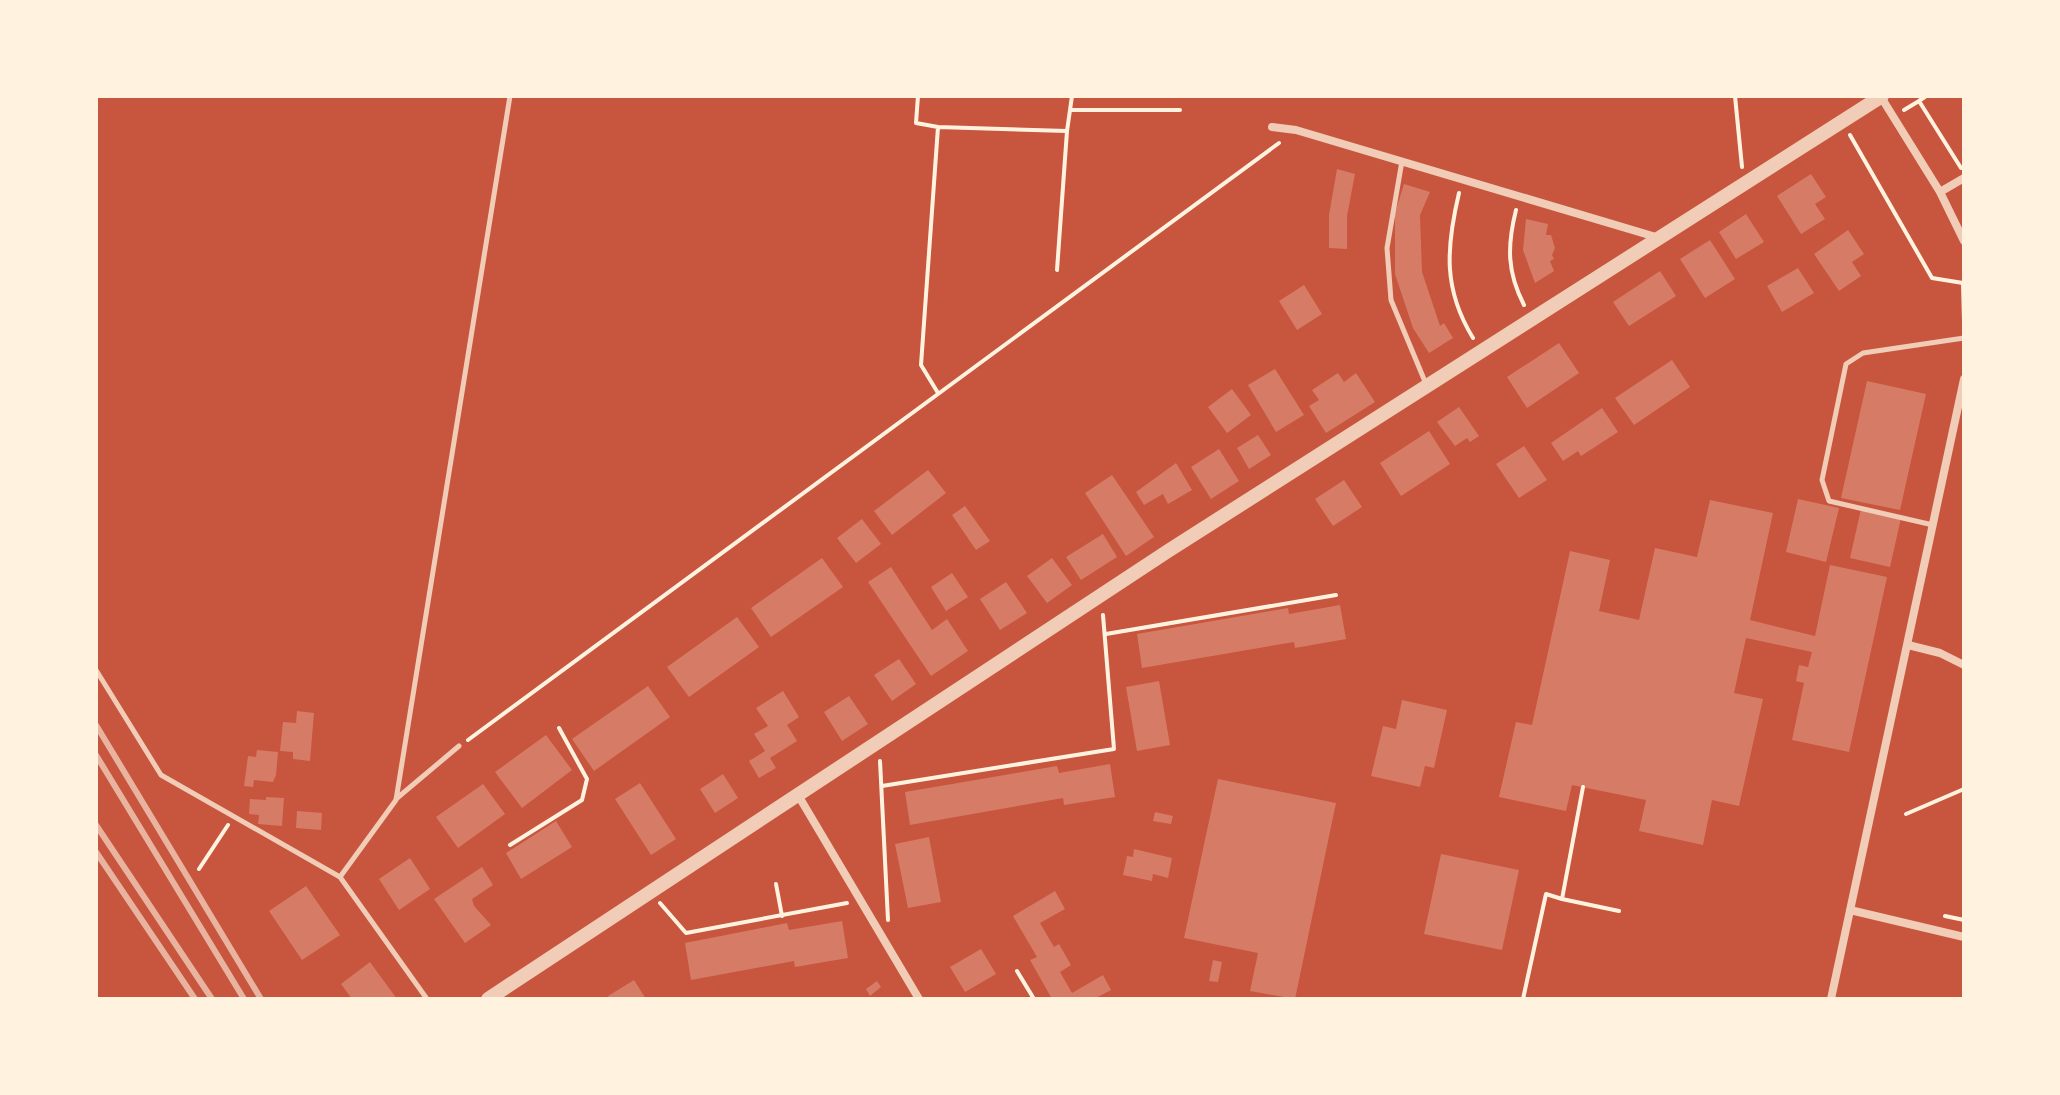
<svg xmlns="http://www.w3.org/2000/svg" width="2060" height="1095" viewBox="0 0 2060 1095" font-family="Barlow,sans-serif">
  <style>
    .building { fill: #d67c66 }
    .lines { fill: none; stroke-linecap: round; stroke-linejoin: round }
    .path { stroke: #fff3e0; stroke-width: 4 }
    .service { stroke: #f1ccb7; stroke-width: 5 }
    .minor { stroke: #f1ccb7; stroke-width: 8 }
    .tertiary { stroke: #f1ccb7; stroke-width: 14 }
    .rail { stroke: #e9b49f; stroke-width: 6 }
  </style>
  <rect width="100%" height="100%" fill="#c8553d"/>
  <path class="building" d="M1337,169L1355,174L1347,216V249L1329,248V215Z
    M1811,174L1826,197L1815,204L1825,219L1801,234L1777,196Z
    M1404,184L1430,192L1420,215L1422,272L1440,326L1444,323L1453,338L1429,353L1413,328L1395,274V213Z
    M1746,214L1764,242L1736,259L1719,232Z
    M1526,219L1548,224L1546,235H1551L1555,248L1552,255L1554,259L1550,261L1554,271L1535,283L1523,250Z
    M1848,230L1864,254L1852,262L1861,276L1839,291L1814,254Z
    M1710,240L1735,279L1705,298L1680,259Z
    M1798,268L1814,293L1782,312L1767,286Z
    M1660,271L1676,296L1629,326L1613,302Z
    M1304,285L1322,314L1297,330L1279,301Z
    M1559,343L1579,373L1527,408L1507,377Z
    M1672,360L1690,387L1634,425L1615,398Z
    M1275,369L1304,415L1276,432L1248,385Z
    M1338,373L1344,382L1356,373L1375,402L1326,433L1309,406L1319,400L1312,390Z
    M1867,381L1926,394L1900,510L1841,498Z
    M1232,389L1251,415L1227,433L1208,407Z
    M1459,407L1479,436L1470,442L1467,438L1455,446L1437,422Z
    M1602,408L1618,432L1581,456L1578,451L1563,461L1551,443Z
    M1429,431L1450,464L1401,496L1380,463Z
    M1258,435L1271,455L1249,469L1237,448Z
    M1524,446L1547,480L1519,498L1496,464Z
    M1219,449L1239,481L1211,499L1191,467Z
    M1176,463L1192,490L1168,504L1163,494L1144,505L1136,492Z
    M928,470L946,493L892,535L874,511Z
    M1112,475L1154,537L1126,556L1085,493Z
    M1344,480L1362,507L1333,526L1315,499Z
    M1798,499L1839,508L1826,562L1786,552Z
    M1710,500L1773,513L1750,620L1815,636L1830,565L1887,577L1849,752L1792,740L1804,683L1796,681L1799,665L1808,667L1812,652L1746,638L1734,693L1763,699L1739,806L1712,800L1703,845L1639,831L1646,800L1572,785L1566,811L1499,797L1516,722L1532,725L1570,551L1610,560L1599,611L1639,620L1655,548L1697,557Z
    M965,506L990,541L976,550L952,515Z
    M1861,509L1901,518L1890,567L1850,558Z
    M862,519L881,544L856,563L837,538Z
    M1103,534L1117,557L1081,580L1066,557Z
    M822,558L843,587L771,637L751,608Z
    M1052,558L1072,585L1047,603L1027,576Z
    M891,567L932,630L947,619L968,651L931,676L868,582Z
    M952,573L968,597L946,611L931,587Z
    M1006,582L1027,613L1000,630L980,599Z
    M1340,605L1346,639L1295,648L1294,642L1142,668L1137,634L1288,608L1289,614Z
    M737,617L759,647L689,697L667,667Z
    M899,659L916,684L892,701L874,675Z
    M1159,681L1170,745L1137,751L1126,687Z
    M648,686L670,717L594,771L572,739Z
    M783,691L799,717L787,725L797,741L770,758L776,768L759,778L749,761L765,751L754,734L768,726L756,708Z
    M849,696L868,724L842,741L824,712Z
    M1402,700L1447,710L1434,768L1425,766L1420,787L1371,776L1383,726L1396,729Z
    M297,711L314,713L310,761L293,759V752L280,751L283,722L296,723Z
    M546,735L572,770L522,808L495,772Z
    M257,750L278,752L276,775L273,782L254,780L253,787L244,786L248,756L256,757Z
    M1110,764L1115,797L1064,805L1063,798L910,825L905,792L1057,766L1059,773Z
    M723,774L738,798L715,813L700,789Z
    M1218,779L1336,803L1295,999L1250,991L1258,953L1184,938Z
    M640,783L676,839L651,855L615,799Z
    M483,784L505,814L458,848L436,817Z
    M266,797L284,798L282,826L258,824L259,815L249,814L250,799L266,800Z
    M297,811L322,813L321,830L296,828Z
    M1155,812L1173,816L1171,824L1153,821Z
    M556,821L572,847L521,879L506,853Z
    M929,837L941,902L908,908L895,844Z
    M1134,849L1172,858L1168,878L1153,874L1152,881L1123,875L1127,856L1133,857Z
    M1441,854L1519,870L1502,950L1424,934Z
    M410,858L430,889L399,910L379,879Z
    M482,867L493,885L472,899L474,906L491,925L465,943L434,899Z
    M306,886L340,935L302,960L269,911Z
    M1055,891L1065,909L1040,923L1054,947L1059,944L1071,965L1060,972L1072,993L1103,975L1111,990L1094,999H1052L1030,960L1037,957L1013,916Z
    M842,921L848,958L795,967L794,961L691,980L685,943L787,923L789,930Z
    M981,949L996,974L965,992L950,967Z
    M1213,960L1222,962L1218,982L1209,981Z
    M370,962L397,999H352L341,984Z
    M634,980L646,999H610L608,996Z
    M877,981L881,987L870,996L866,989Z"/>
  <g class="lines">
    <path class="path" d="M918,96L916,123L938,127
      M1735,96L1742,167
      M1926,96L1919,101L1961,168
      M1071,110H1180
      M1904,110L1919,101
      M1850,135L1932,278L1963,283L1964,321
      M1459,193C1446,248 1443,289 1473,338
      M1516,210C1507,246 1507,272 1524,305
      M1057,270L1067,131
      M938,393L921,365L938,127L1067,131L1072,96
      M1106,634L1336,595
      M468,740L1279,143
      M880,761L888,920
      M882,786L1114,749L1103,615
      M1906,814L1964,789
      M510,845L582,800L587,779L559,728
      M199,869L228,825
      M776,884L782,916
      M1562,899L1619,911
      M660,903L686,933L847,903
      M1945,916L1964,920
      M1017,971L1034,999
      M1523,999L1546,894L1562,899L1583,787"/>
    <path class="service" d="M1402,161L1387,248L1391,300L1426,384
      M1933,525L1829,501L1822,480L1846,364L1863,353L1964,338
      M96,670L161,775L340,877L427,999
      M396,799L459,746
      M340,877L396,800L510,96"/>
    <path class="minor" d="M1881,97L1940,192L1964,241
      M1272,127L1296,130L1656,237
      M1940,192L1964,178
      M1908,645L1940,653L1964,665
      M798,795L919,999
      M1850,910L1964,937
      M1831,999L1964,379"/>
    <path class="tertiary" d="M488,999L1168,551L1882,96"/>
    <path class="rail" d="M96,725L261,999
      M96,755L244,999
      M96,825L212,999
      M96,852L195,999"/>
  </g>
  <rect width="2060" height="1095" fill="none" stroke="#fff3e0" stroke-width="196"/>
</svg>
